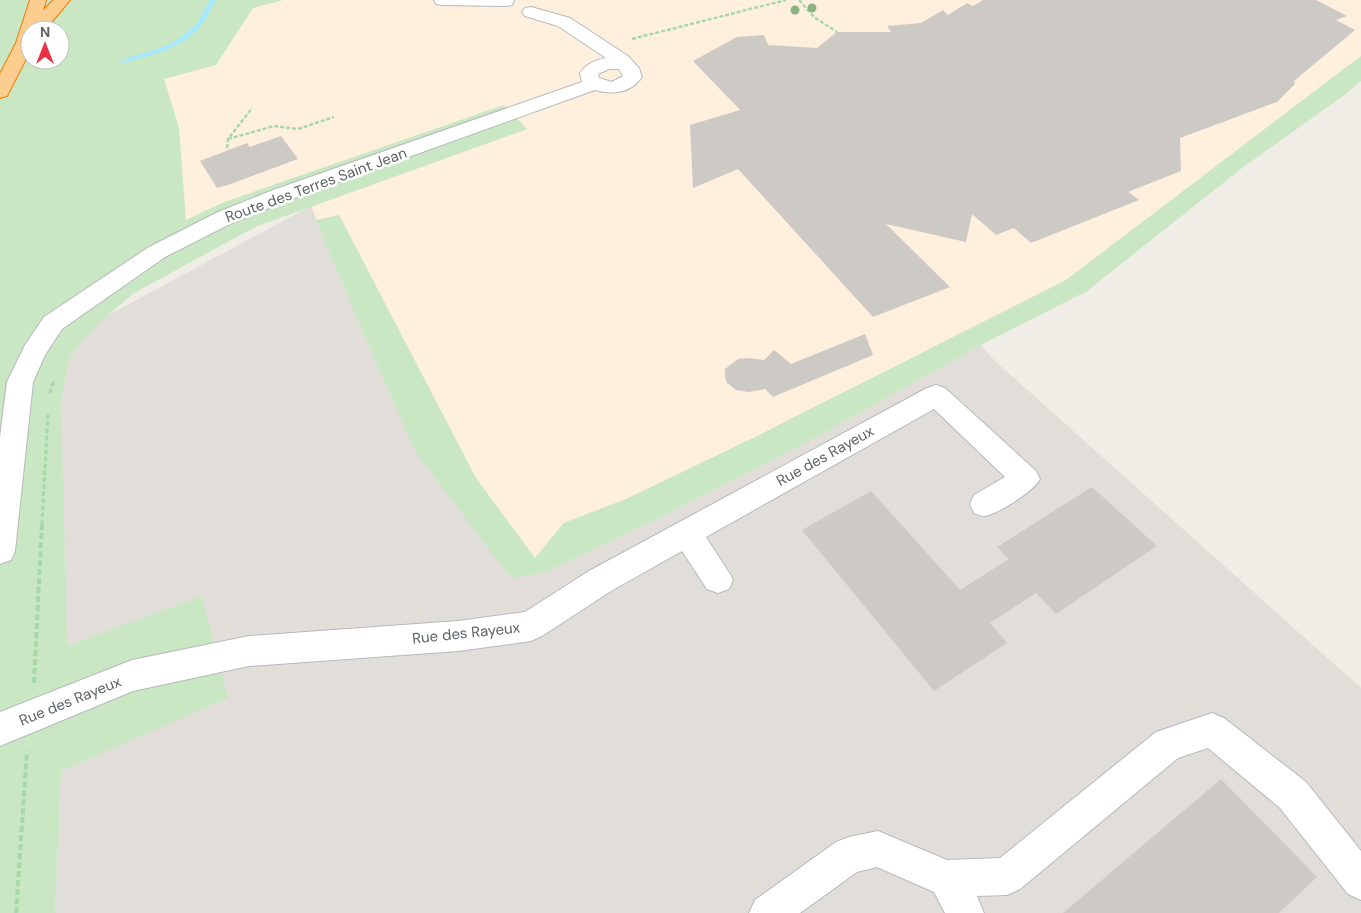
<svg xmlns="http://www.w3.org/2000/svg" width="1361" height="913" viewBox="0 0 1361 913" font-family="'DM Sans',sans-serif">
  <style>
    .commercial { fill: #fef0dc }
    .industrial { fill: #e1deda }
    .green { fill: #c9e7c2; fill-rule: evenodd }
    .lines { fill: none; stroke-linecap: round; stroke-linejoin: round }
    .stream { fill: #a6e9ff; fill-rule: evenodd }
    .building { fill: #cdc9c5 }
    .minor-casing { stroke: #b6b9bc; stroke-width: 2 }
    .highway-casing { stroke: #f57a00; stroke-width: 2 }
    .path-far2 { stroke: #a5d9a9; stroke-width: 2.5; stroke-dasharray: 4 2; stroke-linecap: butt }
    .path-far1 { stroke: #a5d9a9; stroke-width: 3; stroke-dasharray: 4.5 2.5; stroke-linecap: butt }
    .path { stroke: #a5d9a9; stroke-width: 4; stroke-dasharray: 6 3; stroke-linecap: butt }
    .minor { fill: #fff; fill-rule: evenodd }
    .highway { fill: #fdcc8f; fill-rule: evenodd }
    .tree { fill: #8eb184 }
    .labels { text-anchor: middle; stroke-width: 5; stroke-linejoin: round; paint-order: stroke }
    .street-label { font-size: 15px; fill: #5d6366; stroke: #fff }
  </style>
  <rect width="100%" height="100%" fill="#f0ece6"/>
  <path class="commercial" d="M283,0H1361V56L1066,280L753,438L626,499L564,522L535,558L476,479L340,215L316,220L311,206L527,129L224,202L185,220L179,128L164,79L216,65L253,8Z"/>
  <path class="industrial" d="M311,206L361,328L416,453L543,573L660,518L817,437L981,345L996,362L1361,688V913H55L61,771V401L70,356L88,326Z"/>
  <path class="green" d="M0,0H283L253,8L216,65L164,79L179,128L186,220L224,202L504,105L527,129L255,227L134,293L99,323L70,356L61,401L67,646L202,596L228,698L61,771L55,913H0ZM30,30H60V60H30Z
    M1361,56V81L1346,94L1242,168L1087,291L981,345L817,437L660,518L543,573L511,578L416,453L361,328L316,220L339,215L476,478L535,558L564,523L626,499L753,438L1066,280Z"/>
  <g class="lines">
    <path class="stream" d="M210,0H216C210,9 207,19 200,27C181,49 149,56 122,63L119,61L160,48L179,39L197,23Z"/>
  </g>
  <path class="building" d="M983,0H1316L1347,16L1336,20L1355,30L1294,81L1295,84L1277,102L1180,138L1181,171L1128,192L1139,200L1031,243L1014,228L996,235L972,214L966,242L886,224L950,287L873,317L738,169L693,188L690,125L740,110L693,61L737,37L764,35L768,45L817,48L837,32H891L887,26L921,23L943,10L948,15L967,3L973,6Z
    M281,136L298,159L228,185L217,188L200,161L247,143L250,147Z
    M865,334L873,355L773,397L765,389L749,392L736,390L727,383L725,377V369L738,359L747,358L764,360L774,350L791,364Z
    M1092,487L1157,546L1056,614L1036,593L990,623L1007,643L934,691L802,530L871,491L960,590L1009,559L997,547Z
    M1221,779L1317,877L1279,913H1063Z"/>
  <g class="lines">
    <g class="minor-casing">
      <path id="minor" d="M434,0H514V1L512,5L506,6L442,5L436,4Z
        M531,7L570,18L628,56L639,68L642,77C631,93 613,95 595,90L289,200L232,223L165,257L62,329L45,355L33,382L15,551L11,560L0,564V437L7,382L25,345L44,317L149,247L216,213L273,190L582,82L580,73C586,64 595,60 606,58L558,26L525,16L522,12L525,8ZM609,69H619L623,76L612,82L599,78L598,74Z
        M936,385L945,388L1036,471L1040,479C1035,490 998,514 985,516C982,516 977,514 974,513L970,504L974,495L1005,477L934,409L706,537L733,579L729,589L718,593L707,589L682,551L611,591L542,636L531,641L458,651L249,666L133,691L0,746V712L132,660L249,636L458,621L525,612L589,571L927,388Z
        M1212,713L1224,718L1306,782L1361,851V900L1348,894L1280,808L1208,748L1178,758L1020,889L1007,895L977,896L984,913H945L934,892L877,867L857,872L800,913H749L755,900L836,842L849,837L878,831L947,860L1000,858L1156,732Z"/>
    </g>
    <g class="highway-casing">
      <path id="highway" d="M30,0H46L43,11L53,0H70L45,30H30V51L9,92L7,96L0,98V74L16,43Z"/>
    </g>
    <path class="path-far2" d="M799,0L814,17L837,32
      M632,39L786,0
      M228,139L274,126L298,129L334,117
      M227,148L228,139L252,108"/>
    <path class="path-far1" d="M50,393L54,380
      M42,524L48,414"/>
    <path class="path" d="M34,683L42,522
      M16,913L27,751"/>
    <use href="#minor" class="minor"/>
    <use href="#highway" class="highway"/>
  </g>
  <g class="tree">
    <circle cx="812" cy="8" r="4.5"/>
    <circle cx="795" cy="10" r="4.5"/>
  </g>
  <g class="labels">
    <g class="street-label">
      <text transform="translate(316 185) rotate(-20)" y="5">Route des Terres Saint Jean</text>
      <text transform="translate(825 456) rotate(-29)" y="5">Rue des Rayeux</text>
      <text transform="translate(466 633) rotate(-6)" y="5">Rue des Rayeux</text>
      <text transform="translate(70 701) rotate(-22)" y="5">Rue des Rayeux</text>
    </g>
  </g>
  <g transform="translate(45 45)"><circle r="24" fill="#ffffff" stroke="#bec1c2"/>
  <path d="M0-4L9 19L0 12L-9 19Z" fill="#ea3146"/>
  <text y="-8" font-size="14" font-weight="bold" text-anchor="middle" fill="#5d6366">N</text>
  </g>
</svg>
